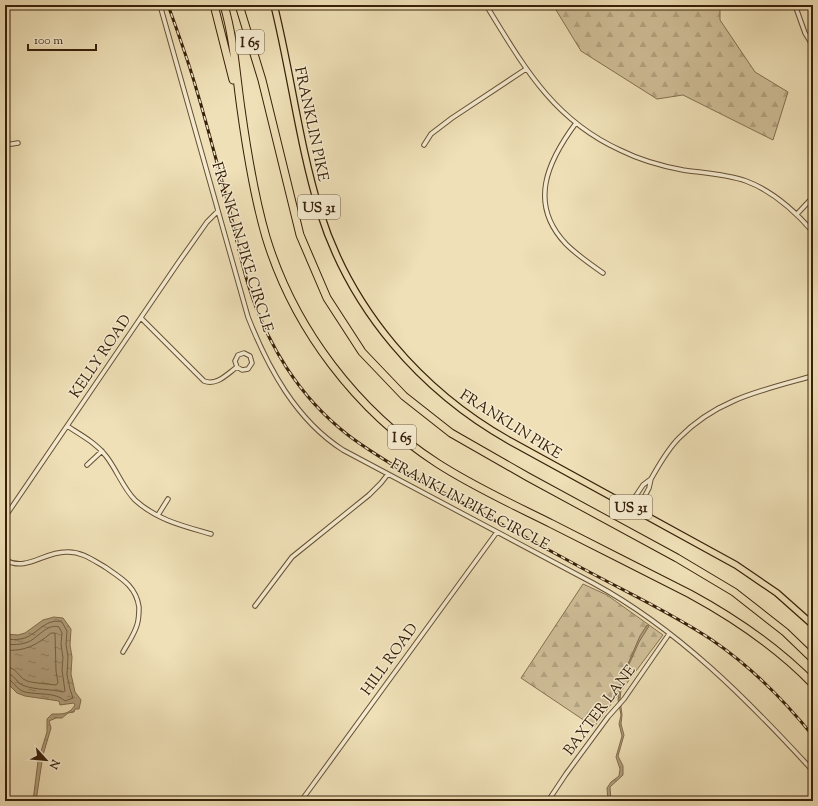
<svg xmlns="http://www.w3.org/2000/svg" width="818" height="806" viewBox="0 0 818 806" font-family="'Sorts Mill Goudy',serif">
  <style>
    .forest { fill: url(#forest-firs); stroke: #847051 }
    .water { fill: url(#water-ripples); stroke: #816c4e }
    .lines { fill: none; stroke-linecap: round; stroke-linejoin: round }
    .shore { stroke: #746042; stroke-width: 1 }
    .minor-casing { stroke: #665034; stroke-width: 5.5 }
    .primary-casing { stroke: #382009; stroke-width: 8 }
    .motorway-casing { stroke: #382009; stroke-width: 9 }
    .minor { stroke: #f5ebd0; stroke-width: 3.5 }
    .primary { stroke: #efe0b7; stroke-width: 5.5 }
    .motorway { stroke: #efe0b7; stroke-width: 7 }
    .rail-casing { stroke: #382009; stroke-width: 3 }
    .rail { stroke: #f5ebd0; stroke-width: 1.5; stroke-dasharray: 4.5; stroke-linecap: butt }
    .labels { text-anchor: middle; stroke-width: 3; stroke-linejoin: round; paint-order: stroke }
    .shield { fill: #f5ebd0; stroke: #715d45; stroke-width: 1 }
    .shield-label { font-size: 14px; font-weight: bold; fill: #382009 }
    .street-label { font-size: 15px; fill: #382009; stroke: #f5ebd0 }
  </style>
  <defs>
    <pattern id="forest-firs" width="22" height="20" patternUnits="userSpaceOnUse"><rect width="22" height="20" fill="#d0bf99"/><path d="M5 1l3.5 6h-7zM16 11l3.5 6h-7z" fill="#b3a482"/></pattern>
    <pattern id="water-ripples" width="26" height="14" patternUnits="userSpaceOnUse"><rect width="26" height="14" fill="#b19f7c"/><path d="M2 4q2-2 4 0t4 0M15 11q2-2 4 0t4 0" fill="none" stroke="#918164"/></pattern>
  </defs>
  <rect width="100%" height="100%" fill="#efe0b7"/>
  <filter id="stains"><feTurbulence type="fractalNoise" baseFrequency=".005" numOctaves="4"/><feColorMatrix values="0 0 0 0 .2 0 0 0 0 .09 0 0 0 0 .02 0 0 0 .5 -.17"/></filter>
  <radialGradient id="worn" r=".72"><stop offset=".6" stop-color="#630" stop-opacity="0"/><stop offset="1" stop-color="#630" stop-opacity=".3"/></radialGradient>
  <path class="forest" d="M553,5H720V20L755,72L788,92L773,140L683,95L657,99L581,51Z
    M583,584L607,595L663,635L594,727L521,678Z"/>
  <path class="water" d="M54,617L63,618L71,629L70,645L72,657L71,674L75,692L81,700L79,709H75L74,712L68,713L62,718H56L49,721L51,728L43,755L36,801H33L38,761L47,732V719L52,714C62,714 69,715 75,705L74,703L60,705L59,701L25,696L17,693L11,687L5,680V634L18,635L25,633L43,620Z
    M647,625L649,626L639,642L622,680L620,699L622,715L621,724L624,735L618,756L623,766V775L610,787L611,801H608L607,788L611,782L619,776L620,769L616,757L622,736L619,724L621,715L618,700L621,680L640,636Z"/>
  <g class="lines">
    <path class="shore" d="M5,639C12,640 21,640 27,637C40,631 47,618 62,622L67,631L66,644L68,657L67,675L70,689L73,698L65,701C56,692 38,695 25,692C16,690 13,679 5,678
      M5,644C13,645 20,645 28,642C38,638 47,623 59,627L62,633L61,644L63,658L62,670L65,691L63,692C51,689 36,690 25,686C16,684 15,673 5,673
      M5,650C24,652 37,645 51,633H55L56,671L58,683L56,685C48,684 33,683 27,681C17,677 18,667 5,667"/>
    <g class="minor-casing">
      <path id="minor" d="M160,5L248,317C268,368 296,420 343,450L593,583C678,629 748,700 813,771
        M486,5C523,65 552,119 620,150C640,160 661,166 683,170C704,173 726,174 746,181C773,191 795,211 813,232
        M795,5L805,33L813,46
        M576,123C547,162 528,204 566,244C577,255 590,264 603,273
        M5,145L18,143
        M424,145L431,134L452,118L526,69
        M797,214L813,197
        M141,318L204,381C217,386 227,374 237,367L242,370L248,369L252,363L250,356L244,353L238,355L235,361L237,367
        M67,426C81,435 96,443 106,456C117,470 123,488 135,500C157,520 183,526 211,534
        M87,465L102,451
        M651,479C659,465 667,450 679,438C717,399 763,390 813,376
        M629,506L643,485L651,479L649,488L637,511
        M158,515L168,499
        M5,517L178,263L207,222L218,211
        M5,560C27,572 43,552 66,552C81,551 93,560 105,567C121,578 136,586 139,607C139,613 139,619 137,625C134,635 128,643 123,652
        M255,606L292,557L369,495L381,483L388,474
        M301,801L497,532
        M548,801L566,774L608,717L624,699L669,634"/>
    </g>
    <g class="primary-casing">
      <path id="primary" d="M274,5C291,73 299,144 320,212C351,310 421,391 510,441L736,565L777,593L813,625"/>
    </g>
    <g class="motorway-casing">
      <path id="motorway" d="M214,5L233,80
        M224,5C234,39 236,74 241,109C247,152 254,196 266,237C294,329 357,411 437,463C474,487 514,505 552,524C598,547 644,571 690,594C736,619 777,647 813,684
        M239,5L262,80L300,235L327,298L362,352L404,396L451,433L528,477L677,558L734,592L785,632L813,659"/>
    </g>
    <use href="#minor" class="minor"/>
    <use href="#primary" class="primary"/>
    <use href="#motorway" class="motorway"/>
    <g class="rail-casing">
      <path id="rail" d="M168,5C178,33 188,60 196,88C207,124 216,160 226,196C234,225 239,255 248,284C266,343 299,397 348,435C365,448 383,459 401,470C461,502 520,534 580,567C624,591 670,612 712,640C750,666 784,700 813,736"/>
    </g>
    <use href="#rail" class="rail"/>
  </g>
  <g class="labels">
    <g class="shield">
      <rect x="236" y="30" width="28" height="24" rx="3"/>
      <rect x="298" y="195" width="42" height="24" rx="3"/>
      <rect x="388" y="425" width="28" height="24" rx="3"/>
      <rect x="610" y="495" width="42" height="24" rx="3"/>
    </g>
    <g class="shield-label">
      <text x="250" y="47">I 65</text>
      <text x="319" y="212">US 31</text>
      <text x="402" y="442">I 65</text>
      <text x="631" y="512">US 31</text>
    </g>
    <g class="street-label">
      <text transform="translate(312 124) rotate(78)" y="5">FRANKLIN PIKE</text>
      <text transform="translate(243 247) rotate(73)" y="5">FRANKLIN PIKE CIRCLE</text>
      <text transform="translate(100 356) rotate(-56)" y="5">KELLY ROAD</text>
      <text transform="translate(511 424) rotate(32)" y="5">FRANKLIN PIKE</text>
      <text transform="translate(470 504) rotate(28)" y="5">FRANKLIN PIKE CIRCLE</text>
      <text transform="translate(389 659) rotate(-54)" y="5">HILL ROAD</text>
      <text transform="translate(599 710) rotate(-53)" y="5">BAXTER LANE</text>
    </g>
  </g>
  <rect width="818" height="806" fill="none" stroke="#efe0b7" stroke-width="20"/>
  <rect x="6" y="6" width="806" height="794" fill="none" stroke="#382009" stroke-width="2"/>
  <rect x="10" y="10" width="798" height="786" fill="none" stroke="#382009"/>
  <g transform="translate(46 760) rotate(117)" stroke="#f5ebd0" stroke-width="3" paint-order="stroke">
  <path d="M0-3L7 15L0 10L-7 15Z" fill="#382009"/>
  <text y="-6" font-size="11" font-weight="bold" text-anchor="middle" fill="#382009">N</text>
  </g>
  <path d="M28 44v6h68v-6" fill="none" stroke="#382009" stroke-width="2"/>
  <text x="34" y="44" font-size="12" fill="#382009" stroke="#f5ebd0" stroke-width="3" paint-order="stroke">100 m</text>
  <rect width="100%" height="100%" filter="url(#stains)"/>
  <rect width="100%" height="100%" fill="url(#worn)"/>
</svg>
